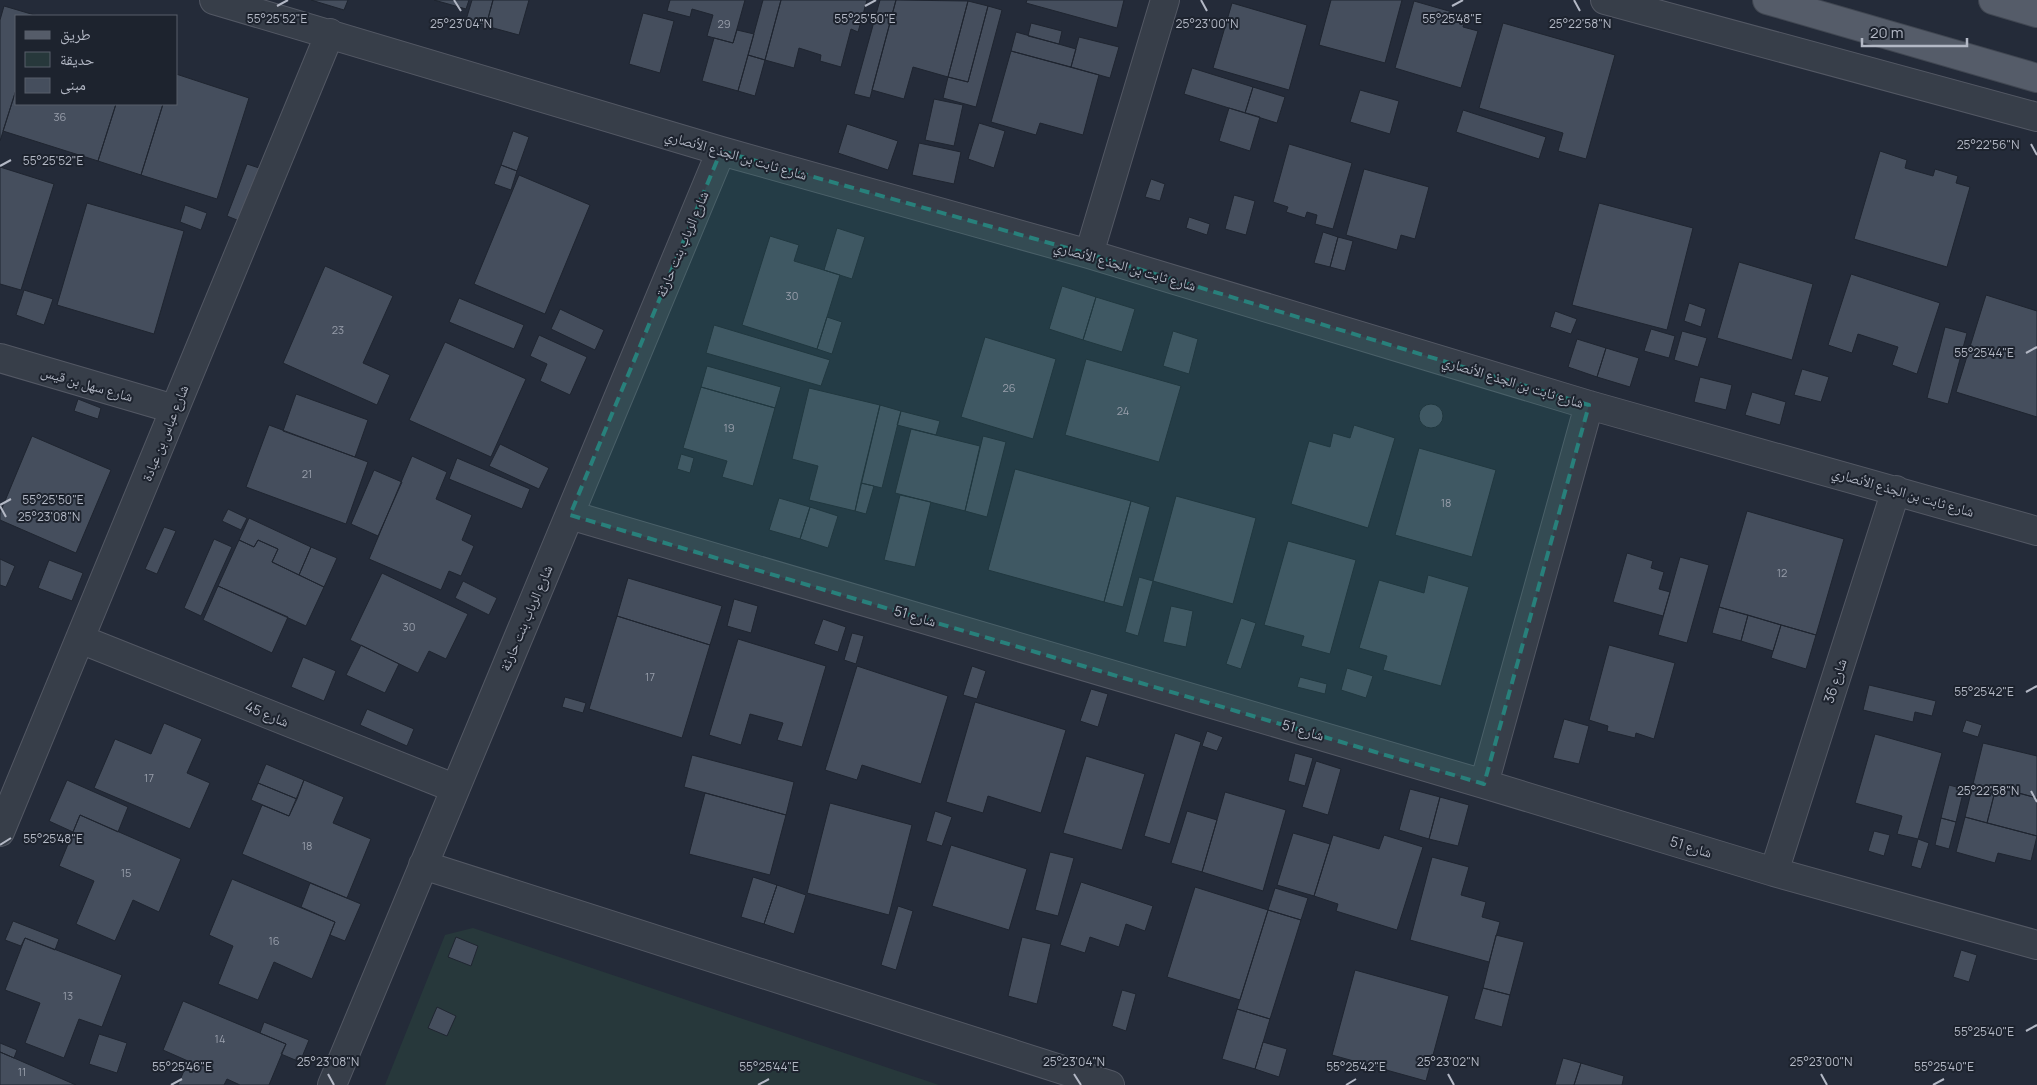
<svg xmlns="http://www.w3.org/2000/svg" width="2037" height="1085" viewBox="0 0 2037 1085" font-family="Manrope,'Noto Naskh Arabic',sans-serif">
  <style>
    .green { fill: #27383b }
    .building { fill: #454e5d; stroke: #1f2530 }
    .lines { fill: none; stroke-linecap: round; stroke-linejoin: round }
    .minor-casing { stroke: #535864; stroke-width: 30 }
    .major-casing { stroke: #414752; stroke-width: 30 }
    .minor { stroke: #373e49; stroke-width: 28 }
    .major { stroke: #555c69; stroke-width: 28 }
    .marked { fill: #28807b; fill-opacity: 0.2; stroke: #28807b; stroke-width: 4; stroke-dasharray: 10 6; stroke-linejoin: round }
    .ticks { fill: none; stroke: #b3b8c5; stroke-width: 2 }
    .labels { text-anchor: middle; stroke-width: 4; stroke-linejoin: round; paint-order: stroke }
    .number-label { font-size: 11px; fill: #989eab }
    .street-label { font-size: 14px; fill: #b3b8c5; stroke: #1d232e }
    .ticks-label { font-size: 12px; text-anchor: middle; fill: #b3b8c5; stroke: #1d232e; stroke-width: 4; stroke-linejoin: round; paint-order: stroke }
  </style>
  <rect width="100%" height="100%" fill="#242b39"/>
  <path class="green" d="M473,928L939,1085H385L445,935Z"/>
  <path class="building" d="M311,0H348L344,10Z
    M434,0H469L466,9Z
    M472,0H493L486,26L466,20Z
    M493,0H529L519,35L486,26Z
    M670,0H745L733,43L707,36L713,15L692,9L690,17L667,11Z
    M763,0H781L765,60L748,55Z
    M781,0H867L858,32L851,29L841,67L820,61L821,55L799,48L794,68L765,60Z
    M880,0H896L870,98L854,94Z
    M896,0L968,1L948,77L913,67L904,99L872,90Z
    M1027,0H1124L1117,28L1026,3Z
    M1331,0H1402L1385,63L1319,45Z
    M968,1L988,6L968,82L948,77Z
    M1414,1L1466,16L1463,27L1478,31L1461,88L1395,68Z
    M1232,3L1307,25L1289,90L1213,68Z
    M4,6L38,16H16V90L0,141V20Z
    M988,6L1002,10L976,107L943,98L948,77L968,82Z
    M643,13L674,21L660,73L629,64Z
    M1031,23L1062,31L1059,44L1028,36Z
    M1503,23L1615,55L1586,159L1558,151L1563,133L1479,108Z
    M737,30L754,34L738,91L702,81L714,38L733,43Z
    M1016,32L1076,49L1071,67L1011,51Z
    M1079,37L1119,47L1110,78L1071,67Z
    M1011,51L1099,75L1083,135L1040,123L1036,135L991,122Z
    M748,55L765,60L755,96L738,91Z
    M1192,68L1253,87L1245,113L1184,94Z
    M176,74L249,98L217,199L141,175L163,104H176Z
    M1253,87L1285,97L1277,123L1245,113Z
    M16,90V104H116L98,161L3,131Z
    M1360,90L1399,101L1390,134L1350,122Z
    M934,99L963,105L954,146L925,140Z
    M116,104H163L141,175L98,161Z
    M1229,108L1260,117L1250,151L1219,141Z
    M1463,110L1546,137L1539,159L1456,132Z
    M979,123L1005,131L994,168L968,159Z
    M847,124L898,141L888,170L838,153Z
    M513,131L529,137L517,171L501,165Z
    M919,143L961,152L954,184L912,175Z
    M1289,144L1352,163L1333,229L1315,224L1317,215L1307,212L1305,218L1286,212L1288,207L1273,202Z
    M1880,151L1907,160L1905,168L1933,176L1935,169L1958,176L1956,183L1970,187L1947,267L1854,239Z
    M247,164L262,169L242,222L227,216Z
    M501,165L517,171L511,190L494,184Z
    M0,167L54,184L21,290L0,284Z
    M1364,169L1429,187L1415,239L1401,235L1397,250L1346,235Z
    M519,175L590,205L545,314L474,284Z
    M1151,179L1165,184L1160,201L1145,197Z
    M1234,195L1255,201L1246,235L1225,229Z
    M87,203L184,231L154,334L57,305Z
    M1599,203L1693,228L1667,330L1572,305Z
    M185,205L207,213L201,230L180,222Z
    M1189,217L1210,224L1207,235L1186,228Z
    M837,228L865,237L852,279L824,270Z
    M1323,232L1338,237L1330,267L1314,263Z
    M770,236L799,245L794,261L840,275L817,349L742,325Z
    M1338,237L1353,241L1345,271L1330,267Z
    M1739,262L1813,284L1792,360L1717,338Z
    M325,266L393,296L363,363L390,375L377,405L283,363Z
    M1851,274L1940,303L1917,374L1892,365L1898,347L1858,334L1852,353L1828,345Z
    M1062,286L1096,297L1083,340L1049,329Z
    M24,290L53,299L44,325L16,315Z
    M1986,295L2037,311V417L1956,392Z
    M1096,297L1135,309L1122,352L1083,340Z
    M459,298L524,325L514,349L449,322Z
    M1689,303L1706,309L1701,327L1684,321Z
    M560,309L604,330L595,350L551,329Z
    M1555,311L1577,319L1571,334L1550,327Z
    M827,317L842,322L832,354L817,349Z
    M714,325L830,360L821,386L706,353Z
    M1945,327L1967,333L1948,404L1927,398Z
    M1651,329L1675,336L1669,358L1644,351Z
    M1173,331L1198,339L1189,374L1163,366Z
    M1682,331L1707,338L1698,367L1674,360Z
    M539,335L587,357L570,395L540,381L547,364L530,356Z
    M985,337L1056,359L1033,439L961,417Z
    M1577,339L1606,348L1597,377L1568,367Z
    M445,342L526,379L491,457L409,420Z
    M1606,348L1639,358L1630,387L1597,377Z
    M1086,359L1181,386L1159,462L1065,435Z
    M707,366L781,387L775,408L701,387Z
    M1802,369L1829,377L1821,402L1794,395Z
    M1700,377L1732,385L1726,410L1694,402Z
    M701,387L775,408L753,486L722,477L727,461L683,448Z
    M809,388L880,405L855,511L809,500L818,466L792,459Z
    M1752,392L1786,402L1780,425L1745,415Z
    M296,394L368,420L355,457L283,431Z
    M78,399L101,408L98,419L74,411Z
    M1419 416a12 12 0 1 1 24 0a12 12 0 1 1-24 0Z
    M880,405L901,411L882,488L861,483Z
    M901,411L940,421L936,435L897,425Z
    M269,425L368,462L346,524L246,487Z
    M1354,425L1395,438L1368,528L1291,504L1309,441L1330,447L1333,433L1350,438Z
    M911,429L980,446L965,511L895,493Z
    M32,436L111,470L76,553L0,520V513Z
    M983,436L1006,442L987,517L965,511Z
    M500,444L549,468L539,489L489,466Z
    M1419,448L1496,470L1472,557L1395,535Z
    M681,454L694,458L690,473L677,469Z
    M412,456L447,472L436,499L472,515L462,540L474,546L461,576L449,571L441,590L369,559Z
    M457,458L530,489L522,509L449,479Z
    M1015,469L1131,501L1104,602L988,570Z
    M374,470L402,482L378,536L351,524Z
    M861,483L874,486L866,514L855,511Z
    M900,495L931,502L915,567L884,560Z
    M1176,496L1256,518L1233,604L1153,581Z
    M779,498L810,507L800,539L769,530Z
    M1131,501L1150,507L1123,607L1104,602Z
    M810,507L838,516L828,548L800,539Z
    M228,509L247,518L241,530L222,521Z
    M1747,511L1844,539L1816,635L1719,607Z
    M249,518L311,547L299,575L272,562L278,549L258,540L254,547L239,540Z
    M164,527L176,531L157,574L145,569Z
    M214,539L232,547L201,616L184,608Z
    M239,540L254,547L258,540L278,549L272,562L324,587L306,626L218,586Z
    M1288,541L1356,560L1330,654L1301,646L1304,636L1264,625Z
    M311,547L337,558L324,587L299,575Z
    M1627,553L1653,561L1651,568L1664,572L1659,589L1670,592L1663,616L1613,602Z
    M1680,557L1709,565L1687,643L1658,635Z
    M0,559L15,566L6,587L0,585Z
    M49,560L83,573L72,601L38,588Z
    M382,573L468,614L446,659L429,651L418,673L350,640Z
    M1428,575L1469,587L1441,686L1383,670L1387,656L1359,648L1379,580L1424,593Z
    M1139,577L1153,581L1138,636L1125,632Z
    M628,578L722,606L710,645L617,616Z
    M463,581L497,598L489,615L455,598Z
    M218,586L288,617L272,653L203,620Z
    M734,599L758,606L751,633L727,626Z
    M1171,606L1193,611L1186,647L1163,642Z
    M1719,607L1748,615L1741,641L1712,633Z
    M1748,615L1781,625L1773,651L1741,641Z
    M617,616L710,645L682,738L589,709Z
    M1241,618L1256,623L1241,669L1226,664Z
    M823,619L846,627L838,652L814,644Z
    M1781,625L1816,635L1806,669L1771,658Z
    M852,633L864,636L856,664L844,660Z
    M738,639L826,666L802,747L777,740L783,723L750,714L741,745L709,735Z
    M361,645L399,664L385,693L346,675Z
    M1609,645L1675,663L1654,739L1636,733L1635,738L1607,731L1608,726L1589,720Z
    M303,657L336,671L324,701L291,687Z
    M857,666L948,696L921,784L862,765L857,780L825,770Z
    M972,666L986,671L977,699L963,695Z
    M1347,668L1373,676L1366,698L1341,690Z
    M1300,677L1327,684L1325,694L1297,687Z
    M1869,685L1936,701L1932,716L1915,712L1913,722L1863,710Z
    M1091,689L1108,694L1098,727L1080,721Z
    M565,697L586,703L583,713L562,707Z
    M975,702L1066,730L1041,813L988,796L983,813L946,802Z
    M367,709L414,729L407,746L360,725Z
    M1564,719L1589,726L1579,764L1553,758Z
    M1966,720L1982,725L1978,737L1962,732Z
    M164,723L202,739L187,773L210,783L190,829L94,788L115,739L151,754Z
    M1207,731L1223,737L1217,751L1202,746Z
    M1175,733L1201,742L1170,844L1144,836Z
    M1875,734L1942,753L1918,839L1897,834L1902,816L1855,803Z
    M1983,743L2037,756V798L1996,787L1987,823L1965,817Z
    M1295,753L1313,758L1305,786L1288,781Z
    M692,755L794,782L786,815L684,787Z
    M1086,756L1145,774L1122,850L1063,833Z
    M1316,761L1341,769L1328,815L1302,807Z
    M266,764L304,780L297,799L258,783Z
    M67,780L128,807L118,832L80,815L73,832L49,821Z
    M304,780L344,797L333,823L371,839L347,898L242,854L262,805L289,816Z
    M258,783L297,799L289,816L251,800Z
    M1949,785L1964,789L1956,822L1941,818Z
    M1996,787L2037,798V836L1987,823Z
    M1410,789L1440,797L1429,839L1399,830Z
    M1225,792L1286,810L1263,891L1202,872Z
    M705,793L786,815L770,875L689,854Z
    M1440,797L1469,805L1458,846L1429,839Z
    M830,803L912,825L889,915L807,893Z
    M935,811L952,817L942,846L926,841Z
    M1187,811L1217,820L1202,872L1171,863Z
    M80,815L181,859L159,912L133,900L115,941L76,924L94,881L59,866Z
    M1965,817L2037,836L2031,861L1998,853L1995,863L1956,852Z
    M1941,818L1956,822L1949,849L1935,845Z
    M1874,831L1890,835L1884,856L1868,851Z
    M1293,833L1330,844L1314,896L1277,885Z
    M1333,835L1379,849L1384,835L1423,847L1397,930L1336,911L1338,904L1314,896Z
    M1918,839L1929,843L1921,869L1911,866Z
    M951,845L1027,869L1009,930L932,906Z
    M1050,852L1074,858L1058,916L1035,910Z
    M1432,857L1469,867L1461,895L1486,902L1482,917L1500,922L1489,962L1410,940Z
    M753,877L777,885L764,924L741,917Z
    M232,879L335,922L312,979L274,962L258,1000L218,984L233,946L209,935Z
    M1081,882L1153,906L1145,931L1126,924L1119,947L1090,937L1085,953L1060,945Z
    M310,883L361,904L345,941L330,935L335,922L301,907Z
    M777,885L806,895L794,934L764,924Z
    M1195,887L1268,910L1240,1000L1167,977Z
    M1275,888L1308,898L1301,920L1268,910Z
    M898,906L913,911L896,970L881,965Z
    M1268,910L1301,920L1270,1019L1237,1009Z
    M13,921L59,939L55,950L25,938L21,946L5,940Z
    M1496,935L1524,942L1510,995L1483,988Z
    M456,937L478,946L471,966L448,957Z
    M1022,937L1051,944L1037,1004L1008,996Z
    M25,938L122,975L102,1027L79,1019L64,1058L25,1043L40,1003L5,990Z
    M1961,950L1977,955L1969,982L1953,977Z
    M1355,970L1449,996L1426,1081L1332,1055Z
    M1483,988L1510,995L1502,1027L1474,1019Z
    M1122,990L1136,994L1126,1031L1112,1026Z
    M183,1001L286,1044L269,1085H240L227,1079L224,1085H178L188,1061L163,1050Z
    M437,1007L456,1016L447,1036L428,1028Z
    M1237,1009L1270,1019L1255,1069L1222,1059Z
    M264,1022L309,1040L300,1062L281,1054L286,1044L260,1033Z
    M99,1034L127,1043L117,1073L89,1064Z
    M1263,1042L1287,1049L1279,1077L1255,1069Z
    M0,1043L17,1050L14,1058L0,1052Z
    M0,1052L14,1058L76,1085H0Z
    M1563,1058L1581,1063L1574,1085H1555Z
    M1581,1063L1624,1076L1622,1085H1574Z"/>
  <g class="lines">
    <g class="minor-casing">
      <path id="minor" d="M214,0L721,151L1089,254L1589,405L2037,531
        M1605,0L2037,117
        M1089,254L1165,0
        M0,358L174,409
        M570,515L1484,784L1774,872L2037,945
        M80,639L454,788
        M1484,784L1589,405
        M0,832L330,33
        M423,865L1110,1085
        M1774,872L1896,490
        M332,1085L721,151"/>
    </g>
    <g class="major-casing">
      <path id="major" d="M1767,0L2037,78
        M1993,0L2037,13"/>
    </g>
    <use href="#minor" class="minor"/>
    <use href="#major" class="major"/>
  </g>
  <path class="marked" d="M721,151L1089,254L1589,405L1484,784L570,515Z"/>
  <path class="ticks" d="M454,0L461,11M1201,0L1207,11M1574,0L1580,11M277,6L288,0M865,6L876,0M1452,6L1463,0M2031,144L2037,155M0,166L11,160M2026,353L2037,347M0,505L11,499M0,506L6,517M2026,692L2037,686M2031,791L2037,802M0,845L11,838M2026,1031L2037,1025M328,1074L334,1085M1074,1074L1081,1085M1448,1074L1454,1085M1821,1074L1827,1085M171,1085L182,1079M758,1085L769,1079M1346,1085L1356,1079M1933,1085L1944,1079"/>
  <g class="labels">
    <g class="number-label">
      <text x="724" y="28">29</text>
      <text x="60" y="121">36</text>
      <text x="792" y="300">30</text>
      <text x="338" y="334">23</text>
      <text x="1009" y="392">26</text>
      <text x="1123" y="415">24</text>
      <text x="729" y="432">19</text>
      <text x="307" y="478">21</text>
      <text x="1446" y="507">18</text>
      <text x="1782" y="577">12</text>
      <text x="409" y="631">30</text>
      <text x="650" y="681">17</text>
      <text x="149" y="782">17</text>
      <text x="307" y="850">18</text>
      <text x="126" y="877">15</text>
      <text x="274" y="945">16</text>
      <text x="68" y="1000">13</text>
      <text x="220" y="1043">14</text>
      <text x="22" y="1076">11</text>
    </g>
    <g class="street-label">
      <text transform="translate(736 155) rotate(16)" y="5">شارع ثابت بن الجذع الأنصاري</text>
      <text transform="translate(682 244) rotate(-67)" y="5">شارع الرباب بنت حارثة</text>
      <text transform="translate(1125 266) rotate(16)" y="5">شارع ثابت بن الجذع الأنصاري</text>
      <text transform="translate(1513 382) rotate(17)" y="5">شارع ثابت بن الجذع الأنصاري</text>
      <text transform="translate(87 384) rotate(16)" y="5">شارع سهل بن قيس</text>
      <text transform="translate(165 433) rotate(-68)" y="5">شارع عباس بن عبادة</text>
      <text transform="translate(1903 492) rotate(16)" y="5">شارع ثابت بن الجذع الأنصاري</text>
      <text transform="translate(915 616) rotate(16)" y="5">شارع 51</text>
      <text transform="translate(526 618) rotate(-67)" y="5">شارع الرباب بنت حارثة</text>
      <text transform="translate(1835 681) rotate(-72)" y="5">شارع 36</text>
      <text transform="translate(267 714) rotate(22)" y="5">شارع 45</text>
      <text transform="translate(1303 730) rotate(16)" y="5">شارع 51</text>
      <text transform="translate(1691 847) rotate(17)" y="5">شارع 51</text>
    </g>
  </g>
  <g class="ticks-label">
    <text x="277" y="23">55°25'52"E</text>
    <text x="865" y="23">55°25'50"E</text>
    <text x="1452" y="23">55°25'48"E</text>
    <text x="461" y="28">25°23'04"N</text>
    <text x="1207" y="28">25°23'00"N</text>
    <text x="1580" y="28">25°22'58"N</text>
    <text x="1988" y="149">25°22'56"N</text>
    <text x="53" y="165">55°25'52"E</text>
    <text x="1984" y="357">55°25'44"E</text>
    <text x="53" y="504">55°25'50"E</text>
    <text x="49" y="521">25°23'08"N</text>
    <text x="1984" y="696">55°25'42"E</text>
    <text x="1988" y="795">25°22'58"N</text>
    <text x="53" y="843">55°25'48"E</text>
    <text x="1984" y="1036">55°25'40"E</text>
    <text x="328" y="1066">25°23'08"N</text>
    <text x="1074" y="1066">25°23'04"N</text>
    <text x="1448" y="1066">25°23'02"N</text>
    <text x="1821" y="1066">25°23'00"N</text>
    <text x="182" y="1071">55°25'46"E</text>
    <text x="769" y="1071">55°25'44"E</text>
    <text x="1356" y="1071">55°25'42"E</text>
    <text x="1944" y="1071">55°25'40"E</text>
  </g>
  <rect x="15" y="15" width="162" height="90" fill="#1d232e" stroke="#595f6a"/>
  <rect x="25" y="31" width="25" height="8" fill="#555c69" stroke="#595f6a"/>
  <text x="60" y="40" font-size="15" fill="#b3b8c5">طريق</text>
  <rect x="25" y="52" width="25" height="15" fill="#27383b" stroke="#595f6a"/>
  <text x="60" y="65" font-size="15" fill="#b3b8c5">حديقة</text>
  <rect x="25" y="78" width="25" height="15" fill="#454e5d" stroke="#595f6a"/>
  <text x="60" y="90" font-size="15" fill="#b3b8c5">مبنى</text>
  <path d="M1862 38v8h105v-8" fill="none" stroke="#b3b8c5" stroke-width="2.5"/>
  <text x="1870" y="38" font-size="15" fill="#b3b8c5" stroke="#1d232e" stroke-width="4" paint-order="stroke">20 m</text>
</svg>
